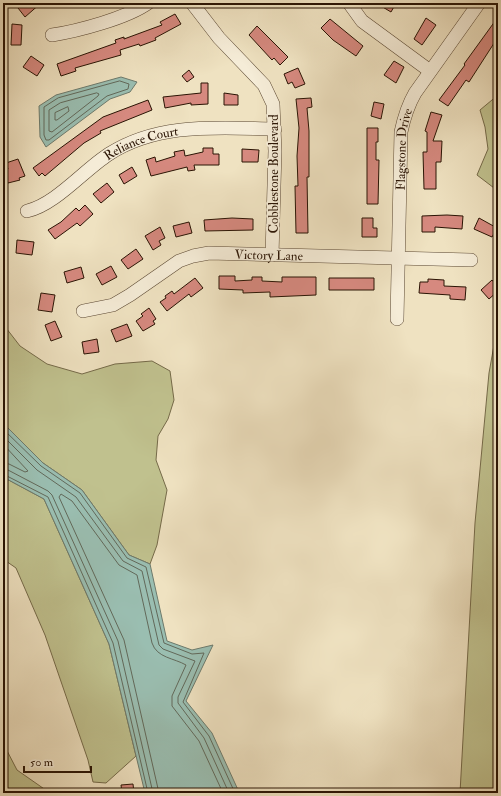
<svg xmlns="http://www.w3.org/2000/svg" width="501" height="796" viewBox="0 0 501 796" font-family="'IM FELL Double Pica',serif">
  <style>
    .green { fill: #c0c18e; stroke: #756a49 }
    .water { fill: #9abeb1; stroke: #6d7a6c }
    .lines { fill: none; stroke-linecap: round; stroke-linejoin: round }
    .shore { stroke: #62695a; stroke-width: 1 }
    .building { fill: #d6897f; stroke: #2a1404 }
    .minor-casing { stroke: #5b4833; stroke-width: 14 }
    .minor { stroke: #f5ecd7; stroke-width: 13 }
    .labels { text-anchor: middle; stroke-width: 3.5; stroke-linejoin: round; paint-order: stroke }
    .street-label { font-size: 13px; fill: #2a1404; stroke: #f5ecd7 }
  </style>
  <rect width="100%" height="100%" fill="#efe2c1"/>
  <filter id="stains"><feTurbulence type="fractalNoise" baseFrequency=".005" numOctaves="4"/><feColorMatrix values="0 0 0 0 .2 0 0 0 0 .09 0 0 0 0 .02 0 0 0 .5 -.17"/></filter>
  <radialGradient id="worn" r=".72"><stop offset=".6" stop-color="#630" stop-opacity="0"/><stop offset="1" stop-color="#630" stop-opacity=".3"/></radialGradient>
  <path class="green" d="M498,95V191L477,175L488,149L485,127L480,110Z
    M3,324L20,346L47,364L82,374L115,364L152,361L170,371L174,400L168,419L158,436L156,460L167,490L157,545L150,564L129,555L82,490L43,463L3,423Z
    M496,334H498V793H460L475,523L489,373Z
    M3,477L44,499L109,644L136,756L106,783L93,782L88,760L45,635L16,568L3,559Z
    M3,743L17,770L50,793H3Z"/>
  <path class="water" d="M121,77L137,82L130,92L110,99L46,147L40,137L39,106L56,95Z
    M3,423L43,463L82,490L129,555L150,564L167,641L192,650L213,645L186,701L212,733L239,792L241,793H145L109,644L44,499L3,477Z"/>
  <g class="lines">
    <path class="shore" d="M120,81L129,84L128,89L107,96L49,140H46L44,135V107L58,98Z
      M97,93L99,94L98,96L52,132L49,131V110L60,103Z
      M68,107L69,111L57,120H55V113Z
      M3,429L41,466L80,493L127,558L146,567L164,643L192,654L204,653L183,702L209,736L235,793
      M3,436L37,470L76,497L123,561L142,571L159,645L163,649L195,661L178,697V703L204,738L229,793
      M3,444L28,471L25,472L9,464L3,463
      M3,469L8,470L48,491L52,495L118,641L153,793
      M3,474L48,497L113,643L148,793
      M159,793L124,640L59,497L61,494L72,501L119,565L137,575L152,643C157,658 174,658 186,665L172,696V706L199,741L223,793"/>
  </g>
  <path class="building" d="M23,3H41L25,17L18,8Z
    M376,3H396L391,12Z
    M175,14L181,24L155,38L156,40L140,46L139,44L120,50L121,55L75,68L76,71L61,76L57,64L116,43L115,40L124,37V39L162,25L160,22Z
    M498,17V37L469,82L466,80L448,106L439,100L465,65L464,64Z
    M426,18L436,25L422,45L414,39Z
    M330,19L363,46L356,56L333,40L321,28Z
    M12,24L22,25L21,45H11Z
    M257,26L288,57L280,65L274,58L272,60L249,35Z
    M31,56L44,65L37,76L23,67Z
    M394,61L404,67L396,83L384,75Z
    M298,68L305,84L295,88L292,82L288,84L284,74Z
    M189,70L194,77L187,82L182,76Z
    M201,83H208V104L191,105V103L165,108L163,97L201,93Z
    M224,93L238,95V105H224Z
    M311,98L312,107L307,108L309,131V177H307L308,233H296L295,186H298L297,156L299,128L296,99Z
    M148,100L152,110L100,131L101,133L84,143L45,176L42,173L39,176L33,168L103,117Z
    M374,102L384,104L381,119L371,116Z
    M431,112L442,115L433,141H442L441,162H436V189H424L423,152H427V132L425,131Z
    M367,128H378V142H376V160H379L378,204H367Z
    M203,148H213V154H219V165H194L195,170L188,171L187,167L151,176L146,160L155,157L156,162L175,156L174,152L184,150L185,156L203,152Z
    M242,149L259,150L258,162H242Z
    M18,159L25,176L19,178L20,180L8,183L4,171L8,169L6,163Z
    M132,167L137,176L124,184L119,175Z
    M107,183L114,192L101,203L93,194Z
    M85,205L93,214L80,226L77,223L55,239L48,230L61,222L76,208L79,211Z
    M447,215L463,216L462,229L435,227V232H422V216Z
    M232,218L253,219V230L205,231L204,220Z
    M362,218H373V228H377V237H362Z
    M479,218L497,228L492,237L474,229Z
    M189,222L192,233L176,237L173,226Z
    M160,227L165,238L159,241L161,245L153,250L145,236Z
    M17,240L34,242L32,255L16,253Z
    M136,249L143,259L128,269L121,260Z
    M111,266L117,277L102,285L96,274Z
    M81,267L84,278L67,283L64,272Z
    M219,276H235V281L252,280V277H262V281L282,282V277H316V295L270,297V292L243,293V290L219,289Z
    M195,278L203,288L191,297L189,294L167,311L160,302L166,298L165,296L172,291L174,294Z
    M329,278H374V290H329Z
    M428,279L444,280V286L466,287L465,300L450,299V295L419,293L420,282H428Z
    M492,280L498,287V291L489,299L481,290Z
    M41,293L55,295L52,312L38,310Z
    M149,308L156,319L153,321L155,324L143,331L136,321L143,316L141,314Z
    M55,321L62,337L51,341L45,325Z
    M127,324L132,336L116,342L111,330Z
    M97,339L99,352L84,354L82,342Z
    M133,784L134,793H122L121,785Z"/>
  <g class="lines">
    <g class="minor-casing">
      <g id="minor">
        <path d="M192,3L219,38L264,85L273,104L275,151L272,255"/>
        <path d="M349,3L362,21L430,71"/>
        <path d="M52,35C78,31 127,18 148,3"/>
        <path id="s1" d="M27,211C55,205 84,170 109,154C159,122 217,128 275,129"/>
        <path id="s2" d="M83,311L113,305L130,295L179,261L193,256L209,253L471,260"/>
        <path id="s3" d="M397,319L401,132C404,118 408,105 415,93L479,3"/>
      </g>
    </g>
    <use href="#minor" class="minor"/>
  </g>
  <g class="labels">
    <g class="street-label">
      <text dy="5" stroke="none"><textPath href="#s1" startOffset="135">Reliance Court</textPath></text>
      <text dy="5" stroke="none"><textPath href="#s3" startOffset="170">Flagstone Drive</textPath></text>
      <text transform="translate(273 174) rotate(-90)" y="5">Cobblestone Boulevard</text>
      <text dy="5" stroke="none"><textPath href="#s2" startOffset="201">Victory Lane</textPath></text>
    </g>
  </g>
  <rect width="501" height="796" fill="none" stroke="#efe2c1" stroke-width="16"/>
  <rect x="4" y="4" width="493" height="788" fill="none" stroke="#2a1404" stroke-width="2"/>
  <rect x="8" y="8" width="485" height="780" fill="none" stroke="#2a1404"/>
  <path d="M24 766v6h67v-6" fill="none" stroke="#2a1404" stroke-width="2"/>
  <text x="30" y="766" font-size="12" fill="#2a1404" stroke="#f5ecd7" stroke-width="3" paint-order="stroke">50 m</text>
  <rect width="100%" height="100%" filter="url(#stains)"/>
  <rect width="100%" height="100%" fill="url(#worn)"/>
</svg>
